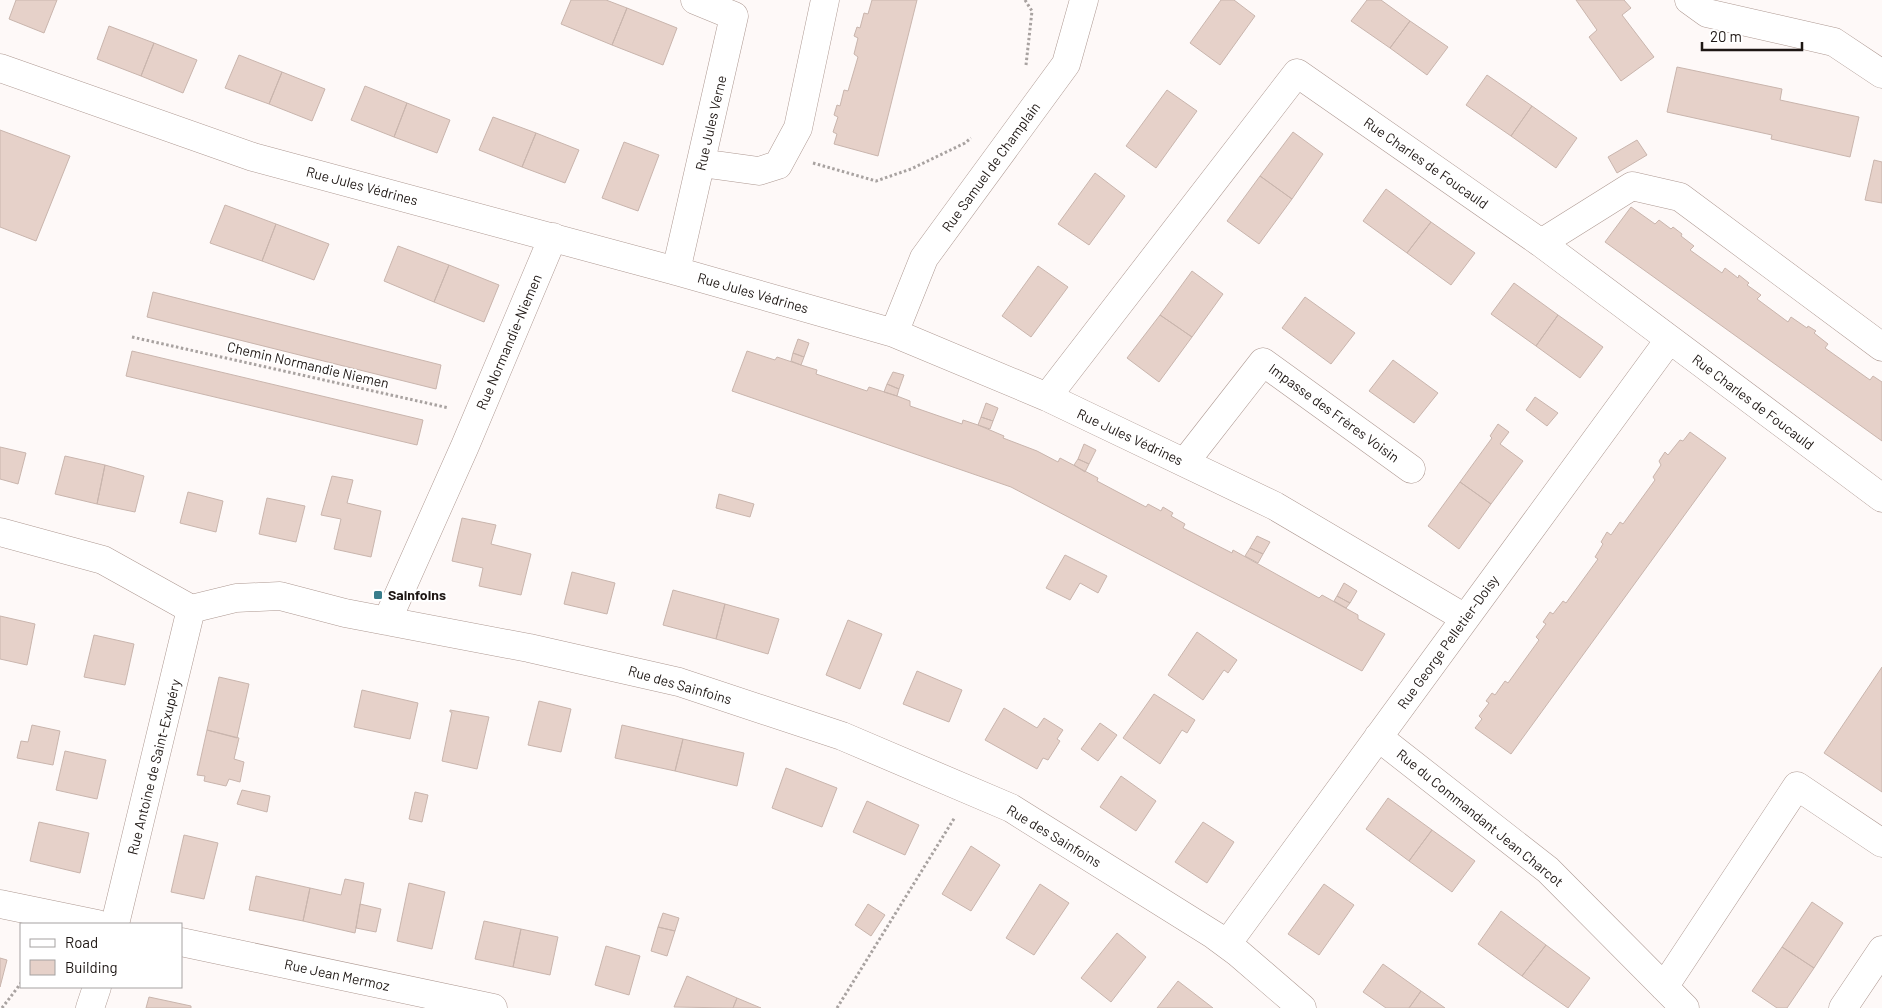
<svg xmlns="http://www.w3.org/2000/svg" width="1882" height="1008" viewBox="0 0 1882 1008" font-family="Barlow,sans-serif">
  <style>
    .building { fill: #e6d1c9; stroke: #c9b5ad }
    .lines { fill: none; stroke-linecap: round; stroke-linejoin: round }
    .minor-casing { stroke: #ae9992; stroke-width: 29 }
    .path { stroke: #a8a2a0; stroke-width: 3; stroke-dasharray: 2.5 2.5; stroke-linecap: butt }
    .minor { stroke: #fff; stroke-width: 28 }
    .poi-dot { fill: #397d8c; stroke: #fff; stroke-width: 2 }
    .labels { text-anchor: middle; stroke-width: 4; stroke-linejoin: round; paint-order: stroke }
    .street-label { font-size: 14px; fill: #1e1714; stroke: #fff }
    .poi-label { font-size: 14px; font-weight: bold; fill: #1e1714; stroke: #fff; text-anchor: start }
  </style>
  <rect width="100%" height="100%" fill="#fef9f8"/>
  <path class="building" d="M16,0H57L44,33L9,19Z
    M571,0H606L627,8L612,45L561,24Z
    M872,0H917L878,156L834,144L837,134L833,132L838,117L834,115L837,105L840,106L844,90L848,91L858,57L854,54L858,38L854,36L857,27L860,28L864,13L868,14Z
    M1221,0H1234L1255,16L1220,65L1190,43Z
    M1367,0H1381L1410,21L1390,48L1351,21Z
    M1576,0H1624L1631,8L1622,15L1654,57L1621,81L1589,37L1597,30Z
    M627,8L677,28L663,65L612,45Z
    M1410,21L1448,47L1427,75L1390,48Z
    M109,26L154,43L141,76L97,59Z
    M154,43L197,60L183,93L141,76Z
    M239,55L282,72L269,104L225,88Z
    M1677,67L1782,89L1780,100L1859,117L1850,157L1771,139L1772,135L1667,112Z
    M282,72L325,89L312,121L269,104Z
    M1487,75L1532,106L1511,136L1466,105Z
    M365,86L407,103L394,137L351,120Z
    M1167,90L1197,111L1156,168L1126,146Z
    M407,103L450,120L437,153L394,137Z
    M1532,106L1577,138L1556,168L1511,136Z
    M493,117L536,133L522,167L479,150Z
    M0,130L70,156L36,241L0,227Z
    M1293,132L1323,154L1292,199L1260,176Z
    M536,133L579,150L565,183L522,167Z
    M1637,140L1647,155L1617,173L1608,157Z
    M624,142L659,155L638,211L602,198Z
    M1874,160L1882,162V203L1865,200Z
    M1095,173L1125,196L1089,245L1058,224Z
    M1260,176L1292,199L1259,244L1227,221Z
    M1386,189L1431,222L1407,253L1363,221Z
    M225,205L276,224L262,261L210,243Z
    M1631,207L1655,224L1659,220L1671,229L1673,227L1682,234L1681,236L1694,246L1690,250L1722,273L1725,268L1738,278L1739,275L1749,283L1747,285L1761,295L1757,299L1788,322L1791,317L1807,328L1808,326L1816,331L1814,333L1828,344L1825,348L1870,380L1873,376L1882,382V441L1605,242Z
    M1431,222L1475,253L1451,285L1407,253Z
    M276,224L329,244L314,280L262,261Z
    M398,246L449,265L434,302L384,281Z
    M449,265L499,285L484,322L434,302Z
    M1038,266L1068,287L1031,337L1002,316Z
    M1192,271L1223,294L1192,337L1160,315Z
    M1514,283L1558,315L1536,346L1491,314Z
    M153,292L441,365L436,389L147,317Z
    M1305,297L1355,333L1331,364L1282,328Z
    M1160,315L1192,337L1159,382L1127,358Z
    M1558,315L1603,347L1580,378L1536,346Z
    M798,339L809,343L804,357L793,353Z
    M132,351L423,420L417,445L126,376Z
    M747,351L775,360L777,357L801,365L817,370L816,374L867,391L869,387L897,396L910,401V406L962,424L963,420L978,425L1004,436L1003,438L1037,451L1058,462L1060,458L1098,478L1097,481L1146,507L1148,504L1161,511L1163,507L1173,513L1171,516L1185,524L1183,528L1232,553L1233,550L1319,598L1322,595L1358,615V619L1385,634L1362,671L1011,487L732,391Z
    M793,353L804,357L801,365L791,361Z
    M1393,360L1438,393L1414,423L1369,391Z
    M893,372L904,375L899,389L887,384Z
    M887,384L899,389L897,396L884,392Z
    M1535,397L1558,413L1547,426L1526,410Z
    M986,403L998,408L993,421L981,417Z
    M981,417L993,421L990,429L978,425Z
    M1498,424L1509,432L1500,444L1523,461L1491,504L1460,482L1492,438L1490,436Z
    M1690,432L1726,458L1511,754L1475,728L1482,719L1479,716L1489,703L1486,701L1492,693L1495,695L1505,681L1508,683L1539,640L1536,637L1546,624L1543,622L1550,612L1553,614L1563,601L1566,603L1598,559L1595,557L1603,544L1601,542L1607,532L1611,535L1620,522L1623,524L1655,480L1653,477L1661,465L1659,461L1665,452L1668,455L1680,440L1683,441Z
    M1084,444L1096,450L1089,464L1078,459Z
    M0,447L26,453L18,484L0,479Z
    M65,456L105,465L97,504L55,494Z
    M1078,459L1089,464L1085,472L1074,465Z
    M105,465L144,476L135,512L97,504Z
    M332,476L353,480L347,503L381,511L371,557L334,549L341,519L321,515Z
    M1460,482L1491,504L1459,549L1428,526Z
    M188,492L223,501L216,532L180,523Z
    M719,494L754,504L750,517L716,508Z
    M267,498L305,506L296,542L259,534Z
    M462,518L496,525L491,544L531,554L521,595L479,586L483,568L452,561Z
    M1257,536L1270,542L1263,554L1250,548Z
    M1250,548L1263,554L1258,563L1245,556Z
    M1065,555L1107,576L1098,593L1080,583L1070,600L1046,588Z
    M572,572L615,583L607,614L564,604Z
    M1344,583L1357,591L1350,603L1337,596Z
    M673,590L725,604L716,639L663,625Z
    M1337,596L1350,603L1346,608L1334,601Z
    M725,604L779,619L768,654L716,639Z
    M0,616L35,624L27,665L0,659Z
    M848,620L882,634L860,689L826,675Z
    M1197,632L1237,660L1228,673L1224,670L1203,700L1168,675Z
    M94,635L134,644L125,685L84,677Z
    M1882,667V792L1824,753Z
    M917,671L962,690L949,722L903,704Z
    M219,677L249,684L237,738L207,730Z
    M362,690L418,703L410,739L354,727Z
    M1154,694L1195,720L1187,733L1182,730L1160,764L1123,738Z
    M539,701L571,709L561,752L528,745Z
    M1004,708L1037,728L1044,718L1063,730L1057,739L1060,741L1048,760L1043,758L1037,769L985,740Z
    M450,710L489,717L477,769L442,761L452,712H450Z
    M1100,723L1117,735L1098,761L1081,749Z
    M32,725L60,731L53,765L17,758L21,741L28,742Z
    M622,725L683,739L675,771L615,758Z
    M207,730L239,738L234,759L244,762L240,782L229,779L226,786L204,781L205,776L197,775Z
    M683,739L744,753L737,786L675,771Z
    M65,751L106,760L97,799L56,790Z
    M786,768L837,788L822,827L772,808Z
    M1121,776L1156,801L1136,831L1100,807Z
    M242,790L270,796L267,812L237,804Z
    M415,792L428,795L422,822L409,819Z
    M1388,798L1432,830L1409,861L1366,829Z
    M867,801L919,825L905,855L853,832Z
    M39,822L89,833L80,873L30,861Z
    M1203,822L1234,842L1207,883L1175,862Z
    M1432,830L1475,861L1452,892L1409,861Z
    M184,835L218,843L204,899L171,892Z
    M971,846L1000,865L971,911L942,894Z
    M256,876L310,888L303,921L249,910Z
    M345,879L364,883L355,933L303,921L310,888L341,895Z
    M409,883L445,892L432,949L397,941Z
    M1040,884L1069,903L1034,955L1006,938Z
    M1324,884L1354,905L1319,955L1288,934Z
    M1812,902L1843,923L1814,968L1782,947Z
    M360,904L381,909L376,932L356,928Z
    M868,904L885,915L871,936L855,925Z
    M1501,911L1546,945L1522,976L1478,944Z
    M663,913L679,918L675,931L658,927Z
    M484,921L521,929L513,967L475,959Z
    M658,927L675,931L667,956L651,951Z
    M521,929L558,937L550,975L513,967Z
    M1117,933L1146,957L1111,1002L1081,978Z
    M1546,945L1590,978L1568,1008L1522,976Z
    M606,946L640,956L629,995L595,985Z
    M1782,947L1814,968L1787,1008H1777L1752,991Z
    M0,958L7,960L0,987Z
    M1383,964L1421,991L1409,1008H1386L1363,992Z
    M687,976L737,998L733,1008L674,1007Z
    M1178,981L1213,1008H1157Z
    M1421,991L1445,1008H1409Z
    M149,997L191,1006V1008H146Z
    M737,998L761,1008H733Z"/>
  <g class="lines">
    <g class="minor-casing">
      <path id="minor" d="M1689,0L1707,13L1834,42L1882,74
        M0,68L253,157L676,271L894,333L1047,397L1275,506L1465,618
        M701,163L759,171L778,165L798,128L825,0
        M1541,243L1632,186L1680,197L1882,347
        M676,271L734,16L695,0
        M894,333L924,258L1066,64L1084,0
        M1047,397L1297,73L1541,243L1882,498
        M1185,462L1263,362L1411,469
        M0,532L103,560L191,609L236,598L280,596L345,613L529,648L679,682L842,736L1011,808L1214,935L1237,952L1302,1008
        M387,621L465,446L553,237
        M1378,737L1548,870L1685,1008
        M0,904L97,924
        M115,924L191,609
        M181,942L493,1008
        M1227,944L1669,340
        M1664,987L1797,786L1882,843
        M90,1008L97,987
        M1843,1008L1882,950"/>
    </g>
    <path class="path" d="M1025,0L1032,11L1026,65
      M813,163L876,181L911,169L965,143L971,138
      M132,337L449,408
      M2,1008L21,983
      M837,1008L955,817"/>
    <use href="#minor" class="minor"/>
  </g>
  <rect class="poi-dot" x="373" y="590" width="10" height="10" rx="2.5"/>
  <g class="labels">
    <g class="street-label">
      <text transform="translate(711 123) rotate(-77)" y="5">Rue Jules Verne</text>
      <text transform="translate(1426 163) rotate(35)" y="5">Rue Charles de Foucauld</text>
      <text transform="translate(991 167) rotate(-54)" y="5">Rue Samuel de Champlain</text>
      <text transform="translate(362 186) rotate(15)" y="5">Rue Jules Védrines</text>
      <text transform="translate(753 293) rotate(16)" y="5">Rue Jules Védrines</text>
      <text transform="translate(509 342) rotate(-67)" y="5">Rue Normandie-Niemen</text>
      <text transform="translate(308 365) rotate(13)" y="5">Chemin Normandie Niemen</text>
      <text transform="translate(1753 402) rotate(37)" y="5">Rue Charles de Foucauld</text>
      <text transform="translate(1334 413) rotate(36)" y="5">Impasse des Frères Voisin</text>
      <text transform="translate(1130 437) rotate(25)" y="5">Rue Jules Védrines</text>
      <text transform="translate(1448 642) rotate(-54)" y="5">Rue George Pelletier-Doisy</text>
      <text transform="translate(680 685) rotate(16)" y="5">Rue des Sainfoins</text>
      <text transform="translate(154 767) rotate(-76)" y="5">Rue Antoine de Saint-Exupéry</text>
      <text transform="translate(1480 818) rotate(39)" y="5">Rue du Commandant Jean Charcot</text>
      <text transform="translate(1054 836) rotate(31)" y="5">Rue des Sainfoins</text>
      <text transform="translate(337 975) rotate(12)" y="5">Rue Jean Mermoz</text>
    </g>
    <g class="poi-label">
      <text x="388" y="600">Sainfoins</text>
    </g>
  </g>
  <rect x="20" y="923" width="162" height="65" fill="#ffffff" stroke="#a5a2a1"/>
  <rect x="30" y="939" width="25" height="8" fill="#ffffff" stroke="#a5a2a1"/>
  <text x="65" y="948" font-size="15" fill="#1e1714">Road</text>
  <rect x="30" y="960" width="25" height="15" fill="#e6d1c9" stroke="#a5a2a1"/>
  <text x="65" y="973" font-size="15" fill="#1e1714">Building</text>
  <path d="M1702 42v8h100v-8" fill="none" stroke="#1e1714" stroke-width="2.5"/>
  <text x="1710" y="42" font-size="15" fill="#1e1714" stroke="#ffffff" stroke-width="4" paint-order="stroke">20 m</text>
</svg>
